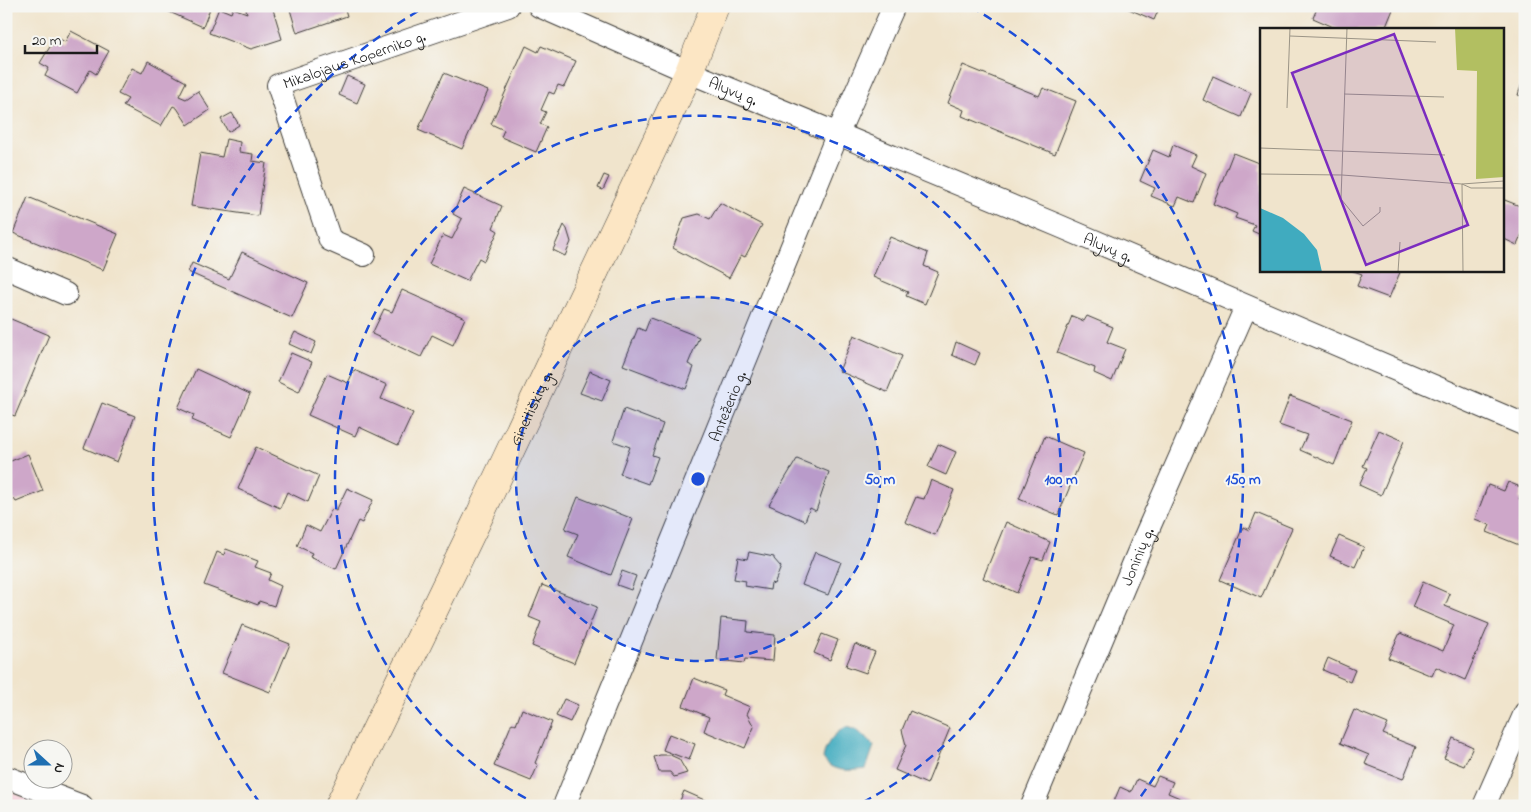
<svg xmlns="http://www.w3.org/2000/svg" width="1531" height="812" viewBox="0 0 1531 812" font-family="'Indie Flower',sans-serif">
  <style>
    .built { fill: #f5cfda }
    .water { fill: #40abbf; stroke: #2e646e }
    .building { fill: #cea7c9 }
    .lines { fill: none; stroke-linecap: round; stroke-linejoin: round }
    .street-casing { stroke: #3c3a36; stroke-width: 24 }
    .secondary-casing { stroke: #3c3a36; stroke-width: 29 }
    .street { stroke: #fff; stroke-width: 22 }
    .secondary { stroke: #fce6c4; stroke-width: 28 }
    .ring { fill: none; stroke: #1d4ed8; stroke-width: 2.5; stroke-dasharray: 9 6 }
    .labels { text-anchor: middle; stroke-width: 4; stroke-linejoin: round; paint-order: stroke }
    .street-label { font-size: 16px; fill: #1c1c1c; stroke: #f6f6f2 }
    .inset-road { fill: none; stroke: #9b9486; stroke-width: 1 }
    .view { fill: #7b2cbf; fill-opacity: 0.15; stroke: #7b2cbf; stroke-width: 2.5 }
    .inset-edge { fill: none; stroke: #1c1c1c; stroke-width: 2.5 }
    .centre { fill: #1d4ed8; stroke: #f6f6f2; stroke-width: 2.5 }
    .ring-label { font-size: 15px; text-anchor: middle; font-weight: bold; fill: #1d4ed8; stroke: #f6f6f2; stroke-width: 4; stroke-linejoin: round; paint-order: stroke }
  </style>
  <rect width="100%" height="100%" fill="#f6f6f2"/>
  <filter id="ink" filterUnits="userSpaceOnUse"><feTurbulence type="fractalNoise" baseFrequency=".02" numOctaves="2"/><feDisplacementMap in="SourceGraphic" scale="10" xChannelSelector="R" yChannelSelector="G"/><feConvolveMatrix kernelMatrix="1 2 1 2 8 2 1 2 1" color-interpolation-filters="sRGB"/></filter>
  <filter id="wash" filterUnits="userSpaceOnUse"><feTurbulence type="fractalNoise" baseFrequency=".0096" numOctaves="4" result="noise"/><feDisplacementMap in="SourceGraphic" scale="20" xChannelSelector="R" yChannelSelector="G"/><feGaussianBlur stdDeviation="1.12" result="paint"/><feColorMatrix in="noise" values="0 0 0 0 0 0 0 0 0 0 0 0 0 0 0 0 0 1.4 0 .05"/><feComposite in="paint" operator="in"/></filter>
  <g filter="url(#wash)">
    <rect width="100%" height="100%" fill="#f0e4cc"/>
    <path class="built" d="M6,790L47,806H6Z"/>
    <path class="water" d="M846,727L857,730L874,746L866,769C851,771 831,773 823,758C826,743 833,734 846,727Z"/>
    <g id="blocks">
      <path class="building" d="M156,6H211L203,27Z
        M245,6H272L282,39L251,49L209,33L219,8L231,13L233,8L247,13Z
        M289,6H344L347,16L297,33Z
        M1122,6H1160L1154,20Z
        M1318,6H1393L1394,7L1385,29H1338L1313,18Z
        M71,31L109,51L96,74L90,70L77,93L45,76L49,68L40,63L56,37L65,42Z
        M526,46L538,52L541,46L576,61L564,87L558,85L554,94L549,92L541,110L546,112L540,124L547,127L536,152L501,137L504,130L491,124Z
        M148,61L186,82L179,96L186,99L198,91L210,110L188,125L177,108L173,106L161,126L123,106L128,99L118,94L132,68L142,73Z
        M963,65L1039,96L1043,88L1076,101L1055,154L962,116L964,110L948,103Z
        M444,73L488,91L462,149L418,130Z
        M347,76L365,84L357,103L339,95Z
        M1213,76L1251,93L1241,117L1203,100Z
        M1524,77H1525V97L1518,95Z
        M232,113L239,125L228,132L221,119Z
        M226,139L240,142L239,152L253,154L252,161L266,163L258,216L191,206L200,153L222,157Z
        M1173,145L1196,155L1191,166L1206,173L1194,203L1179,197L1175,206L1151,196L1155,188L1140,181L1153,150L1169,157Z
        M1233,153L1261,164L1259,170L1261,171V235L1252,231L1255,225L1235,218L1237,214L1213,204Z
        M604,175L609,177L603,190L598,188Z
        M464,189L502,206L493,228L498,231L484,261L479,258L467,281L429,264L443,235L452,239L462,219L453,214Z
        M28,197L118,234L103,270L13,233Z
        M1502,199L1525,208V227L1517,245L1502,238Z
        M720,203L762,225L745,257L741,255L729,278L673,248L684,218L699,214L710,219Z
        M564,225L567,229L571,242L565,256L553,250Z
        M890,237L928,253L924,266L938,272L925,304L906,296L908,292L873,277Z
        M242,252L308,283L292,318L188,272L192,263L229,279Z
        M1351,270H1401L1389,298L1357,286L1362,274Z
        M402,290L465,318L453,345L432,335L421,357L372,334L384,309L392,312Z
        M1072,316L1084,321L1087,316L1113,327L1107,342L1125,349L1112,381L1094,373L1095,368L1057,353Z
        M650,318L699,337L688,364L694,367L686,389L623,365L638,328L645,331Z
        M11,319L49,335L15,416L6,413V329Z
        M295,332L316,342L311,354L289,344Z
        M854,335L902,356L887,392L839,371Z
        M956,342L980,353L975,365L952,355Z
        M291,353L312,362L299,392L278,382Z
        M196,369L250,394L231,437L192,420L194,415L178,408Z
        M354,370L387,385L381,399L413,413L398,445L359,427L355,436L308,415L327,374L348,383Z
        M590,371L611,380L602,401L580,393Z
        M1290,396L1352,420L1334,465L1300,450L1307,435L1279,425Z
        M102,403L135,416L117,462L84,448Z
        M624,409L663,424L652,455L658,457L648,484L620,474L630,447L613,441Z
        M1379,430L1404,441L1381,495L1359,485L1367,468L1363,466Z
        M1045,436L1084,453L1058,515L1019,499Z
        M938,444L956,452L946,475L928,467Z
        M256,447L319,476L308,502L287,492L280,508L238,489Z
        M28,454L43,491L16,502L14,499L6,502V463Z
        M797,459L829,472L816,511L810,508L805,521L769,505Z
        M931,480L954,490L935,535L905,522L916,497L924,499Z
        M1508,482L1523,488L1519,499L1525,502L1524,547L1487,532L1490,525L1475,519L1488,485L1504,491Z
        M347,488L373,500L362,523L358,521L336,569L310,557L312,553L297,546L306,525L320,532L332,509L336,511Z
        M578,497L633,519L611,575L568,557L578,534L565,529Z
        M1256,513L1292,528L1261,598L1220,580L1243,527L1249,530Z
        M1006,522L1050,542L1043,560L1032,557L1017,593L983,578Z
        M1339,536L1364,547L1355,567L1330,556Z
        M226,549L258,561L255,567L271,573L268,580L281,586L274,606L259,601L258,605L204,585L217,552L224,555Z
        M749,552L774,557V559L781,567L774,584L771,583L770,590L745,586L746,581L734,579L738,557L747,559Z
        M815,552L841,562L828,595L802,585Z
        M622,571L636,576L631,590L617,585Z
        M1423,582L1450,594L1445,606L1489,624L1465,680L1436,667L1432,676L1388,658L1400,633L1443,651L1454,625L1412,607Z
        M542,585L597,607L574,663L532,646L541,622L529,617Z
        M721,618L748,621L747,632L775,635L773,661L745,659L744,663L717,660Z
        M242,625L290,644L270,692L222,673Z
        M822,634L838,640L830,660L814,653Z
        M855,644L875,652L866,673L846,666Z
        M1328,658L1355,670L1350,682L1323,670Z
        M694,678L724,690L722,695L750,707L747,714L754,727L745,748L704,731L709,717L683,706Z
        M564,699L578,705L570,722L556,716Z
        M522,709L552,722L535,763L538,765L531,781L494,766L512,723L516,725Z
        M1354,710L1388,724L1383,734L1416,747L1403,779L1365,764L1369,755L1340,743Z
        M910,711L950,728L927,784L895,770L906,745L902,730Z
        M669,734L695,744L689,760L663,750Z
        M1453,738L1473,747L1464,766L1444,758Z
        M660,755H670L679,759L687,773L674,777L670,772H659L654,757Z
        M1158,776L1173,782L1168,793L1194,804L1193,806H1112L1120,787L1131,792L1137,779L1153,786Z
        M684,791L718,806H670L672,801L679,803Z"/>
    </g>
  </g>
  <g filter="url(#ink)">
    <use href="#blocks" fill-opacity="0" stroke="#3c3a36" stroke-width="1"/>
    <g class="lines">
      <g class="street-casing">
        <g id="street">
          <path id="s1" d="M539,6L689,72L1057,225L1525,425"/>
          <path id="s2" d="M364,255L330,240L278,85L508,6"/>
          <path d="M6,268L66,294"/>
          <path d="M6,777L82,806"/>
          <path id="s3" d="M564,806L838,133L894,6"/>
          <path id="s4" d="M1032,806L1143,541L1246,307"/>
          <path d="M1484,806L1525,713"/>
        </g>
      </g>
      <g class="secondary-casing">
        <g id="secondary">
          <path id="s5" d="M339,806L477,521L663,127L689,72L715,6"/>
        </g>
      </g>
      <use href="#street" class="street"/>
      <use href="#secondary" class="secondary"/>
    </g>
  </g>
  <circle cx="698" cy="479" r="182" fill="#1d4ed8" fill-opacity=".12"/>
  <g class="ring">
    <circle cx="698" cy="479" r="182"/>
    <path d="M539 805A363 363 0 1 1 857 805"/>
    <path d="M260 803A545 545 0 0 1 425 7M971 7A545 545 0 0 1 1136 803"/>
  </g>
  <g class="labels">
    <g class="street-label">
      <text dy="6" stroke="none"><textPath href="#s2" startOffset="281">Mikalojaus Koperniko g.</textPath></text>
      <text dy="6" stroke="none"><textPath href="#s1" startOffset="212">Alyvų g.</textPath></text>
      <text dy="6" stroke="none"><textPath href="#s1" startOffset="618">Alyvų g.</textPath></text>
      <text dy="6" stroke="none"><textPath href="#s3" startOffset="432">Antežerio g.</textPath></text>
      <text dy="6" stroke="none"><textPath href="#s5" startOffset="442">Gineitiškių g.</textPath></text>
      <text dy="6" stroke="none"><textPath href="#s4" startOffset="271">Joninių g.</textPath></text>
    </g>
  </g>
  <g transform="translate(1260 28)">
    <rect width="244" height="244" fill="#f0e4cc"/>
    <path d="M195,0H244V149L216,151L217,43L197,42Z" fill="#b2bf61"/>
    <path d="M0,180L23,190L44,206L57,222L62,244H0Z" fill="#40abbf"/>
    <path class="inset-road" d="M87,0L81,171L103,198L120,184V179M30,8L176,14M84,66L184,69M27,80L30,0M0,120L185,127M0,146L82,147L202,156L244,153M202,156L203,244M202,156L211,160H244M138,244L140,214"/>
    <path class="view" d="M134,6L208,197L106,237L32,45Z"/>
    <rect width="244" height="244" class="inset-edge"/>
  </g>
  <circle cx="698" cy="479" r="8" class="centre"/>
  <g class="ring-label">
    <text x="880" y="484">50 m</text>
    <text x="1061" y="484">100 m</text>
    <text x="1243" y="484">150 m</text>
  </g>
  <rect width="1531" height="812" fill="none" stroke="#f6f6f2" stroke-width="25"/>
  <g transform="translate(48 764) rotate(111)"><circle r="24" fill="#f6f6f2" stroke="#9f9f9c"/>
  <path d="M0-4L9 19L0 12L-9 19Z" fill="#1f6fb2"/>
  <text y="-8" font-size="14" font-weight="bold" text-anchor="middle" fill="#1c1c1c">N</text>
  </g>
  <path d="M25 45v8h72v-8" fill="none" stroke="#1c1c1c" stroke-width="2.5"/>
  <text x="32" y="45" font-size="15" fill="#1c1c1c" stroke="#f6f6f2" stroke-width="4" paint-order="stroke">20 m</text>
</svg>
